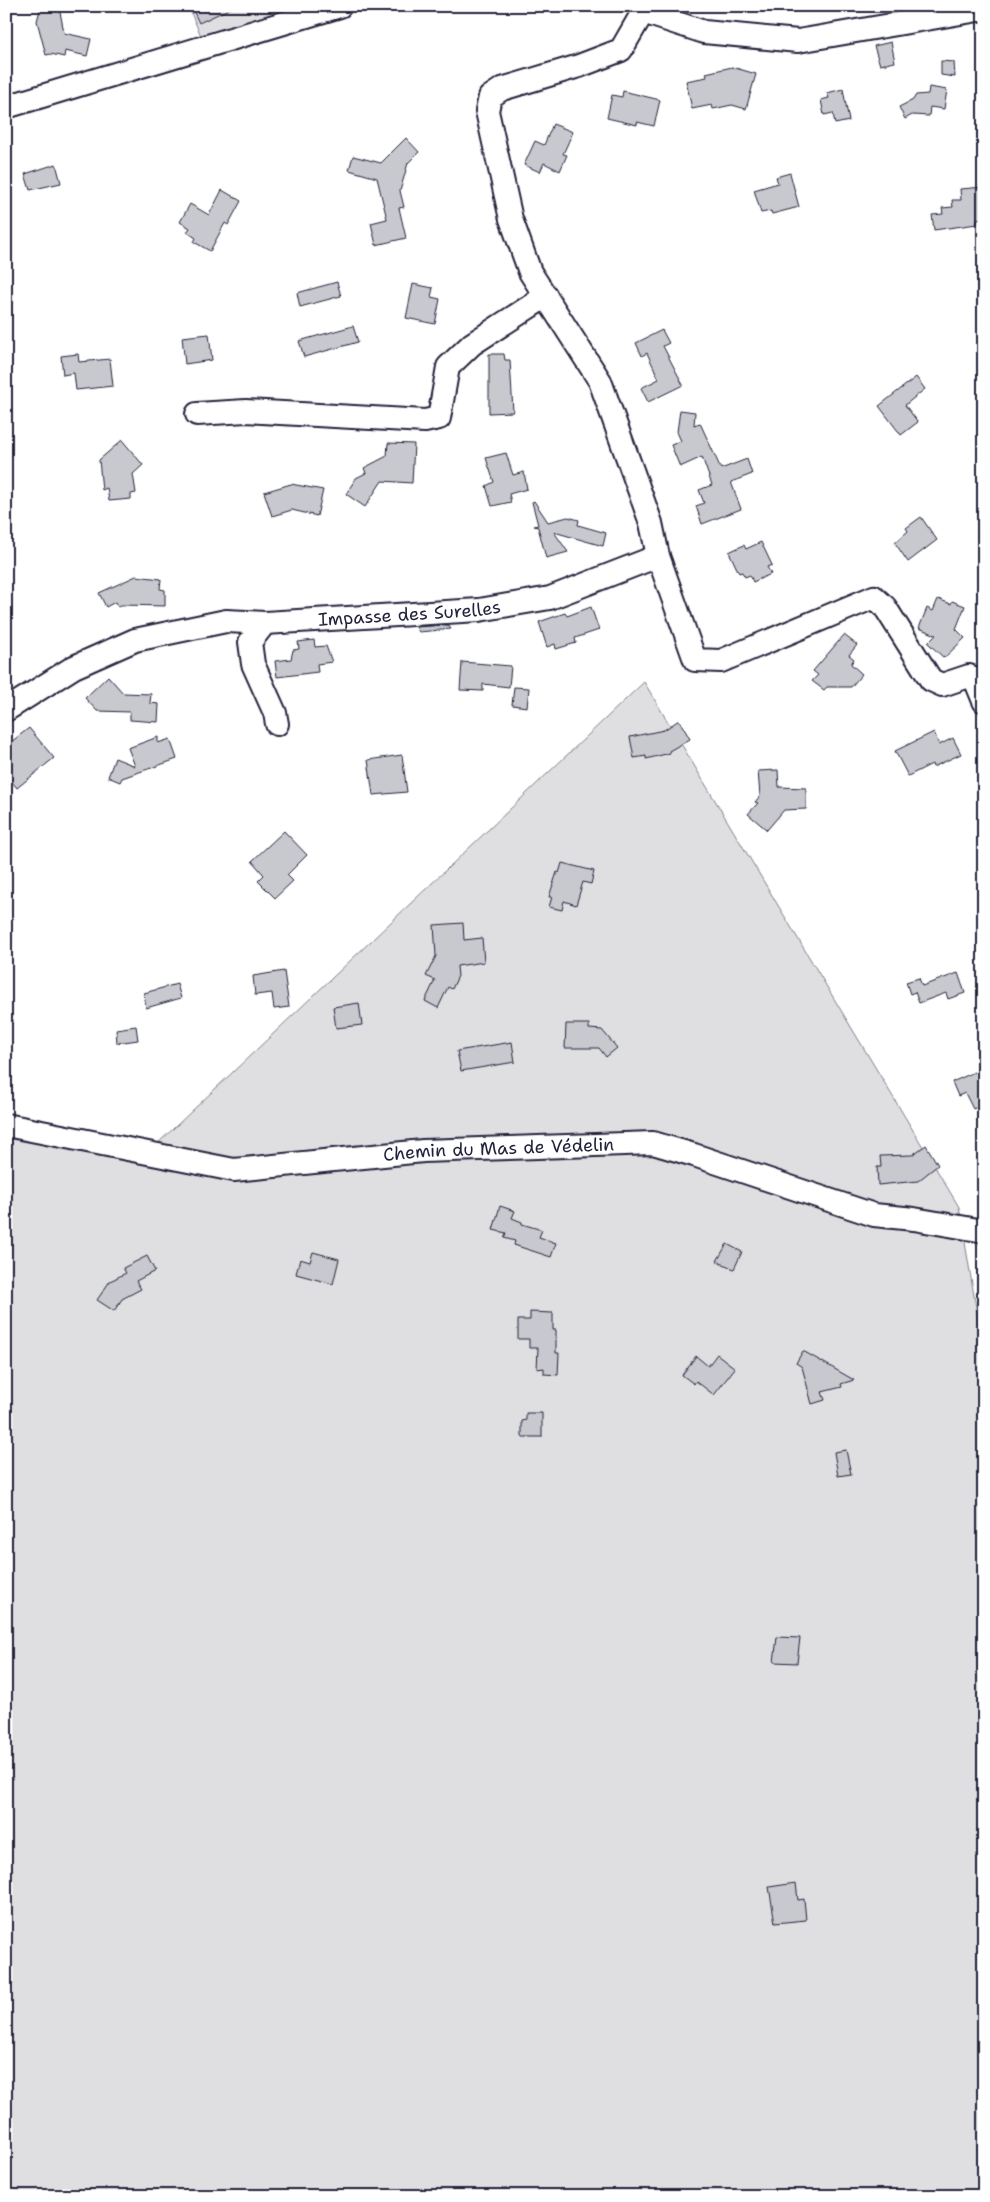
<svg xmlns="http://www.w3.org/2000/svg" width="990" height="2202" viewBox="0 0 990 2202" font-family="'Shantell Sans',sans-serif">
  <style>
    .green { fill: #dfdfe2; stroke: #80808e }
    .building { fill: #c8c8cf; stroke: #22223b }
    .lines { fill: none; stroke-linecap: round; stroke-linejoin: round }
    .minor-casing { stroke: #22223b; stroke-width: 26 }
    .minor { stroke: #fff; stroke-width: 22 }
    .labels { text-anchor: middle; stroke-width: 4.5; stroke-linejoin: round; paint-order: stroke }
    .street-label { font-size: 18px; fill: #22223b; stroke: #fff }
  </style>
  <rect width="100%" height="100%" fill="#fff"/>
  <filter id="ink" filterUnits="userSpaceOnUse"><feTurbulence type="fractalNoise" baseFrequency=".02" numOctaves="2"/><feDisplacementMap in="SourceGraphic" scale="10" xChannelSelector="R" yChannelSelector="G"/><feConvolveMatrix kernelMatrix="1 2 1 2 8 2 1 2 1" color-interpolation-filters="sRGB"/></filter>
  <g filter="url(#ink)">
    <path class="green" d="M188,6H300L201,36Z
      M644,682L959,1207L984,1355V2196H6V1126L156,1145Z"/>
    <path class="building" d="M59,6L64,33L91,39L87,56L65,51L64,57L51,54L46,55L37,21L40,10Z
      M191,6H235L199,23Z
      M891,42L895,62L880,65L874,46Z
      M941,61L954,62L955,77L941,75Z
      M732,67L756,74L746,109L732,105L713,109L712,105L692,109L686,81L707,77L706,73Z
      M929,87L947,90L944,109L930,107L929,116L912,115L905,119L899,107L913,100L916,95L928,94Z
      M843,89L849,121L835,124L833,113L824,115L821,100L829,98L827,93Z
      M623,91L660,100L654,126L637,122V125L607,118L612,95L622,97Z
      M553,124L573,132L563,154L567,155L560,171L544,163L540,172L524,165L535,141L544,145Z
      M406,138L419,152L408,163L400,191L404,207L399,208L406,238L376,245L371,223L387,219L377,178L349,170L353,156L381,163Z
      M56,164L61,183L30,190L25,174Z
      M790,173L799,207L772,214L771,211L761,213L754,190L778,183L776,177Z
      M984,187V218L977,219V224L934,230L932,215L943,214L942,208L953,207L952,200H961L960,189Z
      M222,190L241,201L228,225L225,223L210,251L194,242L196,238L187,232L190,228L180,222L190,204L209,215Z
      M337,282L341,296L300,307L297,293Z
      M413,284L433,288L431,297L440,299L435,324L406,318Z
      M353,326L358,342L304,357L299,341Z
      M662,330L669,343L663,346L683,385L648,402L641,388L659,379L647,353L642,356L636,343Z
      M209,334L212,360L185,364L182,337Z
      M78,354L79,362L110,359L113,386L76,390L74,373L63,375L61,356Z
      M489,354H504L505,360H510L513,412L489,413Z
      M916,377L925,389L905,405L918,422L901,435L879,406Z
      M680,410L695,412L694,425L700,423L721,469L747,459L752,474L731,482L741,509L702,524L696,506L704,503L699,490L712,485L702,457L680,467L671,445L681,441L677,432Z
      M122,440L143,465L133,474L136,493L131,494V499L109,501L107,488L102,490L99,460Z
      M388,443L414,444L412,483L382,481L365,507L346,494L356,478L366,473L364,468L387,456Z
      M506,453L513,475L524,472L527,489L509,494L511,502L492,506L486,486L494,482L486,458Z
      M291,484L323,490L317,516L292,510L272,516L264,492Z
      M534,501L548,522L568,517L579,520L578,525L606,533L603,546L554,532L568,552L546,558L538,527L534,526L538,525L532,502Z
      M921,517L937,540L908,562L895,543L908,531L906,528Z
      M761,542L772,565L767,567L771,574L753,582L750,575L745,577L742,572L739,573L729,552L744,545L746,549Z
      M136,576L161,579L160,589L165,590V606L121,605L118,607L115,602L106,607L99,593Z
      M938,599L951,604L952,601L965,606L956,629L965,638L944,658L928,643L936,635L919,628L927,608L933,611Z
      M591,607L599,630L575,638L576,643L556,649L555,644L547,647L539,622L565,613L567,616Z
      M448,625L451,629L419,632L416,627Z
      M844,635L857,645L849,655L854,659L851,664L862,674L851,687H827L824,690L812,681L818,675L813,671Z
      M314,640L315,647L326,646L332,662L317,664L318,672L277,677L275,661L291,659L293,650L299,649L298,642Z
      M462,662L511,666L509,687L483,684V691L460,690Z
      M108,676L123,693L151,694L150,703L159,704L158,722L130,720V712L97,711L85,698Z
      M514,687L529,688L527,707L512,705Z
      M679,720L690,739L669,751L670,753L646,759V756L634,758L630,737L664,730Z
      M29,728L54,758L17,788L6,775V746Z
      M934,732L939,745L953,738L961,754L933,767L932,764L908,776L895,751Z
      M158,737V743L170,739L177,759L122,778L120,782L108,777L115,758L135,766L128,748Z
      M402,755L407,792L373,795L368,760Z
      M778,770L779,787L806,788V809L784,810L767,830L748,814L758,803L755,802L760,796L758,771Z
      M284,831L307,855L287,875L293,881L275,898L258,881L264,875L252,861Z
      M562,863L594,871L591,884L583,882L576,905L564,901L562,910L549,907L552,897H549L557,872L559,873Z
      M463,923L464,940L482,938L484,962L457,966L458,976L452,989L448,987L438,1008L425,1001L435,980L426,976L436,956L434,925Z
      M284,971L289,1007L274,1009L272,993L255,995L253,976Z
      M958,973L965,993L948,999L946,993L919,1003L915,992L910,994L906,982L919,978L922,986Z
      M177,984L181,998L146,1008L144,993Z
      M359,1003L362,1025L336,1028L333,1007Z
      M566,1024H589V1029L602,1030L617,1048L606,1057L599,1048H565Z
      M136,1026L138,1040L117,1043L116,1029Z
      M512,1042L515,1062L461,1071L457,1051Z
      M979,1070L984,1079V1104L973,1109L965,1093L958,1096L952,1082Z
      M926,1145L938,1165L918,1181L878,1185L877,1167H881L880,1156L912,1155Z
      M500,1206L515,1211L512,1218L522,1222V1224L542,1230L539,1237L556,1243L551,1257L514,1245L515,1241L504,1238L506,1233L493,1230Z
      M727,1244L742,1252L734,1269L717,1261Z
      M313,1252L339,1259L333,1284L296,1274L300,1259L310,1262Z
      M147,1256L155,1271L136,1281L141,1289L122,1299L114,1311L97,1300L110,1281L126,1273L123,1268Z
      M530,1312L553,1313V1330H556V1353H559L558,1375L544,1374V1368L537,1369L538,1348H529V1339H518V1320H530Z
      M803,1351L854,1380L841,1384L842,1387L822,1392L825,1400L812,1404L802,1367L796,1363Z
      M717,1354L735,1368L714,1395L696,1381L694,1384L682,1375L696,1356L708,1366Z
      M526,1413H542V1437H522V1421L526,1420Z
      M846,1450L851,1474L838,1476L834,1452Z
      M777,1637L800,1638L797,1663L774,1662Z
      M796,1883L798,1900L804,1899L806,1920L775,1923L769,1887Z"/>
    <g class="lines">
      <g class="minor-casing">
        <g id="minor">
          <path d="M642,6L643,12L704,32L798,41L984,9"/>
          <path d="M643,12L621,50L579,66L502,89L490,97L487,111L511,219L530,272L600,381L651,523L658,556L695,660L721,661L874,597L885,607L931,680L942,685L969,676L975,679L984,701"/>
          <path d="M6,107L340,6"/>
          <path d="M197,414L246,411L425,421L439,418L448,367L472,344L546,296"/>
          <path d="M6,710L74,667L135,640L226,621L265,623"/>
          <path id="s1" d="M277,724L275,713L253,664L250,642L265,623L479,610L550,598L658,556"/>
          <path id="s2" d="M6,1125L234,1170L423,1151L653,1143L694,1155L874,1215L914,1219L984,1231"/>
        </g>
      </g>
      <use href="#minor" class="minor"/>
    </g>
  </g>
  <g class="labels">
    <g class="street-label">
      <text dy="6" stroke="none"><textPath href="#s1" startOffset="256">Impasse des Surelles</textPath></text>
      <text dy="6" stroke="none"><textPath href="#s2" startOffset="498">Chemin du Mas de Védelin</textPath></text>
    </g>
  </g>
  <rect width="990" height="2202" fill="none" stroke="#fff" stroke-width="25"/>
  <rect x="12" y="12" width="965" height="2177" fill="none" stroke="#22223b" stroke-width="2" filter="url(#ink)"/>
</svg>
